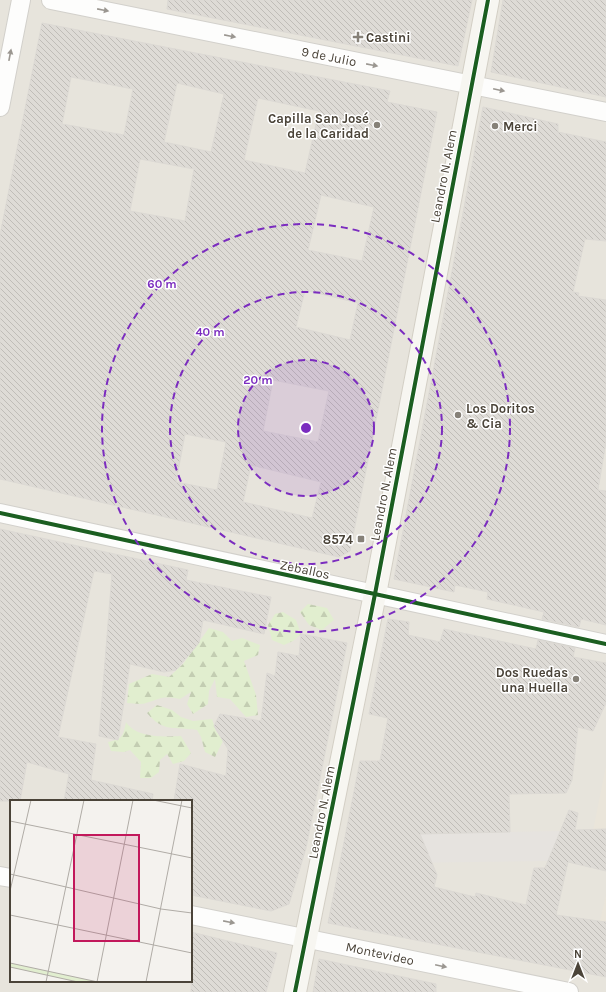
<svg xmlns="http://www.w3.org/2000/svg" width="606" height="992" viewBox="0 0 606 992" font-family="Karla,sans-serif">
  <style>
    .residential { fill: #e7e4dc; fill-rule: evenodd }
    .education { fill: #eae5da }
    .forest { fill: url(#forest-firs) }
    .parking { fill: #e6e3df }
    .building { fill: url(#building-back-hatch); stroke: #dcd9d4; fill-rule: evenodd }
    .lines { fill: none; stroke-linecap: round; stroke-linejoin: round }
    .street-casing { stroke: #d2d0cb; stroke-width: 20 }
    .secondary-casing { stroke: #d3cfc5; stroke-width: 24 }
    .street { stroke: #fdfdfc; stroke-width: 18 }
    .secondary { stroke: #f7f6f1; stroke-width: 22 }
    .cycleway-casing { stroke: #fff; stroke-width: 6 }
    .cycleway { stroke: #1b5e20; stroke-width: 4 }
    .oneway { fill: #9b9791 }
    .ring { fill: none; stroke: #7b2cbf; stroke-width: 2; stroke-dasharray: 7 5 }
    .poi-dot { fill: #868178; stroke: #fff; stroke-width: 1.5 }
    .labels { text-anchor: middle; stroke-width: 3; stroke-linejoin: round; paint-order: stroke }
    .poi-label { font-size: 13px; font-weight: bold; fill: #4b4439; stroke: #fff; text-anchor: start }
    .street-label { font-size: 13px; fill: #4b4439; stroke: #fff }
    .inset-road { fill: none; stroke: #b0aca6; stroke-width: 1 }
    .view { fill: #c2185b; fill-opacity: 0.15; stroke: #c2185b; stroke-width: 2 }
    .inset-edge { fill: none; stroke: #4b4439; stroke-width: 2 }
    .centre { fill: #7b2cbf; stroke: #fff; stroke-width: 2 }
    .ring-label { font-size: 12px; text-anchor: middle; font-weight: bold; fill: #7b2cbf; stroke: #fff; stroke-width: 3; stroke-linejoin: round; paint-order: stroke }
  </style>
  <defs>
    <pattern id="forest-firs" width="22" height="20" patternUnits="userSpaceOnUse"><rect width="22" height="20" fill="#e1eecf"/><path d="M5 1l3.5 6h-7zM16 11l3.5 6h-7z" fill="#c3cdb2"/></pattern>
    <pattern id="building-back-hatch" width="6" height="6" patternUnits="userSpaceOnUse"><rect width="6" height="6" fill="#dedbd6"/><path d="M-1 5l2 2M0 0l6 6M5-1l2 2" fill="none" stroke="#c0bdb8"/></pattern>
  </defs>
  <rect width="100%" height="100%" fill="#f4f2ee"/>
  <path class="residential" d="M0,0H606V992H0ZM11,801H191V981H11Z"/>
  <path class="education" d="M606,766V871L586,866Z
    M606,895V922L600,921Z"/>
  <path class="forest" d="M308,604L327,608L334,620L322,630L309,625L300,612Z
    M283,612L296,620L301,634L293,641L284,645L272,640L268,625L275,614Z
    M209,628L223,632L232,641L242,638L260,645L258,655L244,661L256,695L258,715L246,717L230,699L217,697L215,679L209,691L208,704L193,714L187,704L191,692L180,699C161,696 163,698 146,703C141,705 133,703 127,703L129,684L152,674L169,677L183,664Z
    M157,705L172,710L181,717L193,721L212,719L216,731L223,741L215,757L205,752L201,737L197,730C173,726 164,733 147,713Z
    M126,722C136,738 164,737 181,736L191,753L184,761L173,764L167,754L160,760L159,772L151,778H140L141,762L130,750L124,752L111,751L108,742C123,739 123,736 126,722Z"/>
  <path class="parking" d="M561,831L548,861L397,863L370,835Z"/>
  <path class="building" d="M168,0H472L458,66L167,9Z
    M503,0H606V97L491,72Z
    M42,23L390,91L387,102L437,112L350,551L339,557L0,479V235ZM71,77L133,89L124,135L62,124ZM177,83L224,94L211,152L164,142ZM258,98L319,111L305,173L244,160ZM140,159L194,169L185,221L130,211ZM321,195L374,207L362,261L308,250ZM305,290L358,303L350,340L296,327ZM273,380L329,391L318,442L263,431ZM185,434L226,442L217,490L176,482ZM251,465L321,482L312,518L243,502Z
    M483,107L558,124V132L606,142V241L585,239L573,292L579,293L578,296L606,300V442L598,490L606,491V625L581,619L579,627L542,619L544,612L487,599L488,592L455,585L454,592L394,579Z
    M0,529L188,570L186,580L271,597L264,634L203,620L199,643L176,670L164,672L130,664L118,740L99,736L112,574L94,571L58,737L96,744L91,780L153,794L152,801H64L69,774L27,762L20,801H0Z
    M388,619L409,622L408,635L440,642L444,629L536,649L538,640L575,648L573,657L606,663V703L593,731L578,727L572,780L566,793L509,794L510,832L420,834L437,875L434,887L475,897L476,893L526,905L534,868H545L569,810L578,813L575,830L606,829V871L568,862L556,915L606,922V977L328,923L360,761H380L388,718L369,714Z
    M301,634L347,643L306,848L289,904L271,911L191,895V801H174L180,764L226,776L228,749L214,726L220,714L261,721L267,673L275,676L278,652L299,656Z
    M191,932L277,953L266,992H191Z
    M319,959L436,984V992H313Z"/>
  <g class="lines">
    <g class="street-casing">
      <path id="street" d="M51,0L606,112
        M0,107L21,0
        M0,513L606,644
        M0,876L11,878
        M191,915L569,992"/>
    </g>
    <g class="secondary-casing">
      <path id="secondary" d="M295,992L375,594L488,0"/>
    </g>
    <use href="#street" class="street"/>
    <use href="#secondary" class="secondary"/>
    <g class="cycleway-casing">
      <path id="cycleway" d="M0,513L606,644
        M295,992L375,594L488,0"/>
    </g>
    <use href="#cycleway" class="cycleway"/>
  </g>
  <defs><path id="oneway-solid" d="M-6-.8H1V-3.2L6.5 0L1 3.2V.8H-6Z"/></defs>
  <g class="oneway">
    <use href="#oneway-solid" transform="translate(103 10) rotate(11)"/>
    <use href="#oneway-solid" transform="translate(230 36) rotate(11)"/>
    <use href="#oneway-solid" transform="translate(10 55) rotate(-79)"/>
    <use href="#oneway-solid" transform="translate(372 65) rotate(11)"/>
    <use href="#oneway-solid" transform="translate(499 90) rotate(12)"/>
    <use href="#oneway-solid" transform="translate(229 922) rotate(11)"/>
    <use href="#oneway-solid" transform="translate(441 966) rotate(12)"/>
  </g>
  <circle cx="306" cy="428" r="68" fill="#7b2cbf" fill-opacity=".12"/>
  <g class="ring">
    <circle cx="306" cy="428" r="68"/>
    <circle cx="306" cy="428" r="136"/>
    <circle cx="306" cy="428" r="204"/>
  </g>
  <g class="poi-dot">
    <path d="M356 31h4v4h4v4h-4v4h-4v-4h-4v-4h4z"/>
    <circle cx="377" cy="125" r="4"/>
    <circle cx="495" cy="126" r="4"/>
    <circle cx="458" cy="415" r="4"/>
    <rect x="357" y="535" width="8" height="8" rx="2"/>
    <circle cx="576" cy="679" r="4"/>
  </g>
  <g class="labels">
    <g class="poi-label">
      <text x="366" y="42">Castini</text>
      <text x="369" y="123" text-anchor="end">Capilla San José<tspan x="369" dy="15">de la Caridad</tspan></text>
      <text x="503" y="131">Merci</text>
      <text x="466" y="413">Los Doritos<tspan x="466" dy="15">&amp; Cia</tspan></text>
      <text x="353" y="544" text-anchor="end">8574</text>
      <text x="568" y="677" text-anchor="end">Dos Ruedas<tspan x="568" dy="15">una Huella</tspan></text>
    </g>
    <g class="street-label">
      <text transform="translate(329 56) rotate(11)" y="5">9 de Julio</text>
      <text transform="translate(443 176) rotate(-79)" y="5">Leandro N. Alem</text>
      <text transform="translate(383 494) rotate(-79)" y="5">Leandro N. Alem</text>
      <text transform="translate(305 569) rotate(12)" y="5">Zeballos</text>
      <text transform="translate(321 812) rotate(-79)" y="5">Leandro N. Alem</text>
      <text transform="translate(380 953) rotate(12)" y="5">Montevideo</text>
    </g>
  </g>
  <g transform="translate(10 800)">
    <rect width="182" height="182" fill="#f4f2ee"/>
    <path d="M0,163L88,182H68L0,167Z" fill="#e1eecf"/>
    <path class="inset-road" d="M143,0L182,8M0,21L182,58M0,74L151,109L182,113M0,91L21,0M0,115L182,153M0,163L88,182M0,167L68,182M36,182L74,0M87,182L123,0M136,182L172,0"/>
    <path class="view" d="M64,35H129V141H64Z"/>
    <rect width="182" height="182" class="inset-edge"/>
  </g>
  <circle cx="306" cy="428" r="6" class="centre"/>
  <g class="ring-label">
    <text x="162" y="288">60 m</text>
    <text x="210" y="336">40 m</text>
    <text x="258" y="384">20 m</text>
  </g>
  <g transform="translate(578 964)" stroke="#ffffff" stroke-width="3" paint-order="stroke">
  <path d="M0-3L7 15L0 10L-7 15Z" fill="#4b4439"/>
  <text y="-6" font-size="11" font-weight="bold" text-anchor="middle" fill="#4b4439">N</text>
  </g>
</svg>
